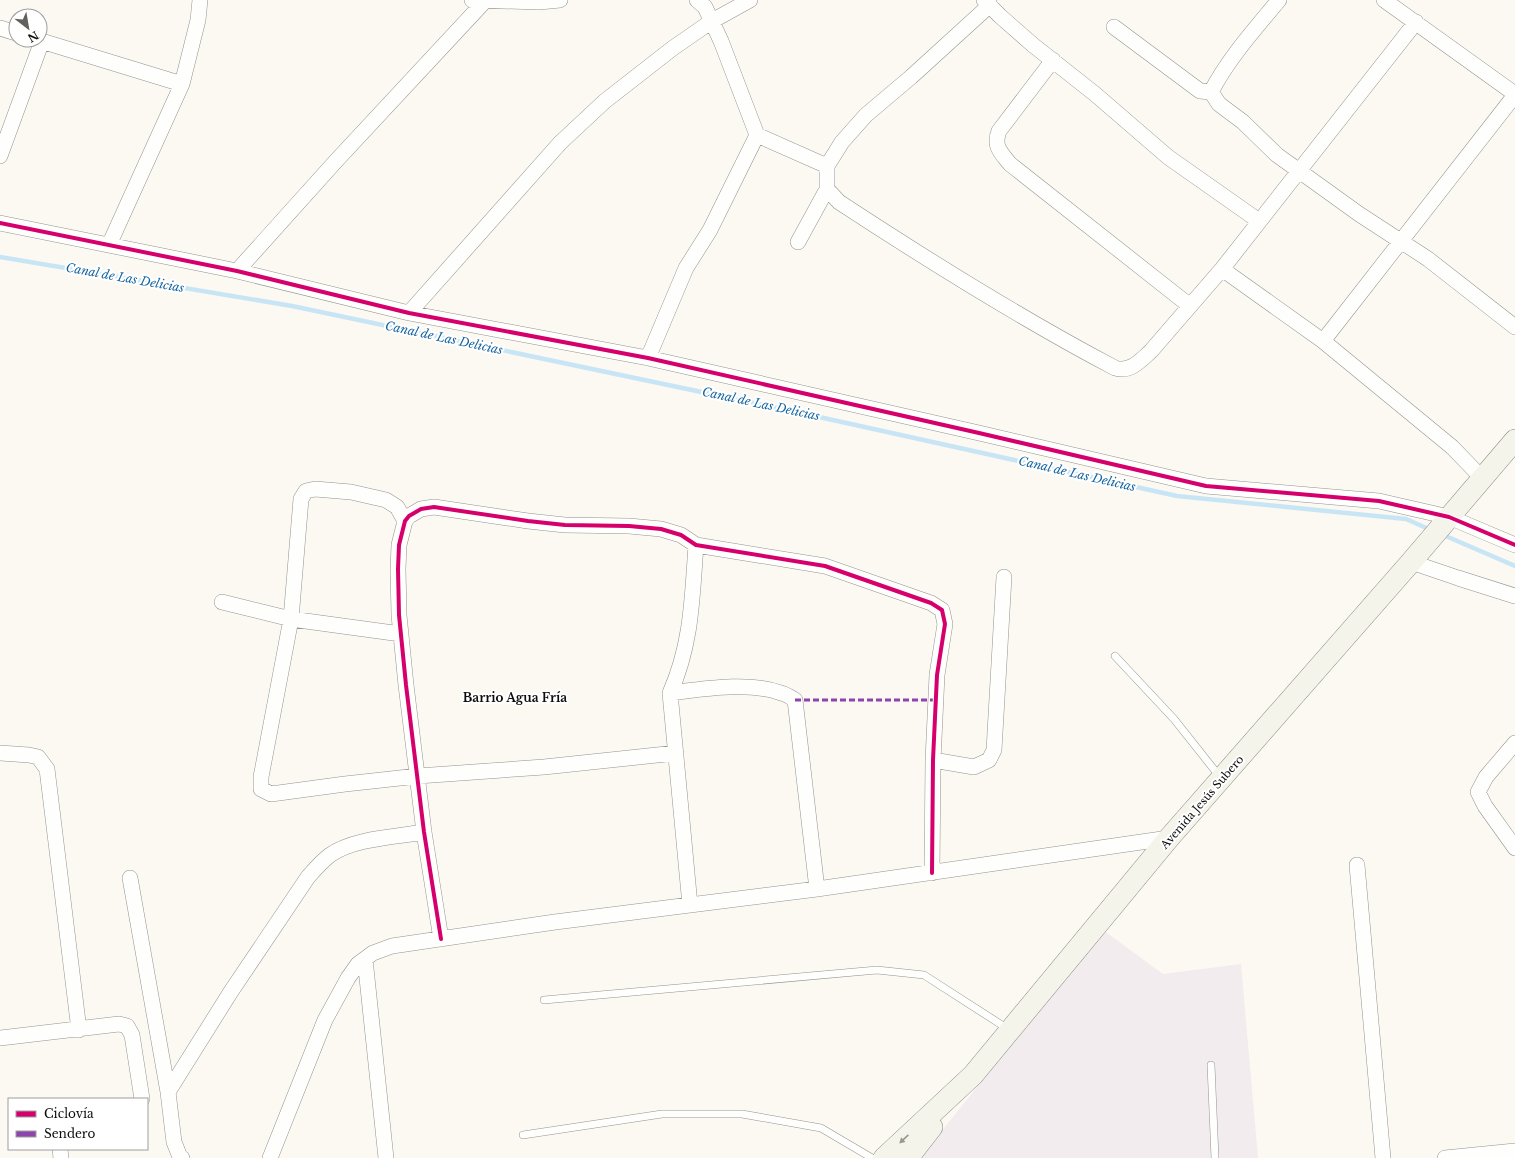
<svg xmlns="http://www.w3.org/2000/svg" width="1515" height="1158" viewBox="0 0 1515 1158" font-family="'Libre Baskerville',serif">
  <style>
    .industrial { fill: #f2ecef }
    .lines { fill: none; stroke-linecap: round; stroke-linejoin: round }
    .stream { stroke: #c8e5f6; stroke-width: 4.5 }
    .service-casing { stroke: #949390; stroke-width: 8 }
    .minor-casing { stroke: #949390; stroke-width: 16 }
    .secondary-casing { stroke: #8b8a87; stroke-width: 22 }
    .service { stroke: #fefefd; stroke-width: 7 }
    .minor { stroke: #fefefd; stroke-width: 15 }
    .secondary { stroke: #f5f4ea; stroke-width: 21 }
    .quiet { stroke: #8e44ad; stroke-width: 3; stroke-dasharray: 6 3; stroke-linecap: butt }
    .cycleway-casing { stroke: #fff; stroke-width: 6 }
    .cycleway { stroke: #d6006c; stroke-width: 4 }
    .oneway { fill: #989892 }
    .labels { text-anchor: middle; stroke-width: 4; stroke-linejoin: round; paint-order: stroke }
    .street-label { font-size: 11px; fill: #0d0d0d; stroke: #fff }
    .water-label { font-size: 12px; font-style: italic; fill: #1564a1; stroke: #fff }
    .neighbourhood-label { font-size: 12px; font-weight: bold; fill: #0d0d0d; stroke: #fff }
  </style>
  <rect width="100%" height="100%" fill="#fbf9f2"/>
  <path class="industrial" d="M1103,930L1163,974L1241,964L1258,1158H920Z"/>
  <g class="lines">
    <path class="stream" d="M0,257L292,306L792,411L1177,496L1406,519L1431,530
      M1441,534L1515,566"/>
    <g class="service-casing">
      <path id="service" d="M1115,656L1174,719L1220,777
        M544,1000L877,970L924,975L1008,1029
        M1211,1065L1215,1158
        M523,1135L662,1114H742L821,1128L872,1158"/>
    </g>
    <g class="minor-casing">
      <path id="minor" d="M472,0L539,2L560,0
        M984,0L1000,16L1033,45L1095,94L1168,157L1259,221
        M1384,0L1515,94
        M1114,27L1200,91L1211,92L1219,104L1243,122L1277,155L1359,214L1428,259L1515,327
        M0,28L16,33
        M38,40L182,84
        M1053,60L999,131C993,146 1001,153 1010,164L1190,306
        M1211,92C1228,59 1255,29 1279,0
        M757,135L827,166
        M0,156L42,41
        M827,189L839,202C929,261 1020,318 1115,368C1130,373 1141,360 1151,351L1222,269L1416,22
        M0,223L237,271L409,313L648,358L979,433L1206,486L1379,501L1449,517L1515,545
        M798,242L827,189V166L842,142L866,115L911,77L990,5
        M109,245L182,84L198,20L200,0
        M1222,269L1323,341L1452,447L1482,478
        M237,271L335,162L485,1
        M409,313L560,143L605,101L673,48L712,21L750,0
        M1323,341L1515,95
        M648,358L686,268L710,230L757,135L721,41L705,7L697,0
        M405,521L397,507L386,500L351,492L315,489L306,491L301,499L291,619L261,777V789L271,794L345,784L418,776L544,767L676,753
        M1411,562L1458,578L1515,596
        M222,602L291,619L401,634
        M670,693C703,689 749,681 781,693C786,694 790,697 795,700L817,889
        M1515,743L1486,777L1478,792L1485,806L1515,848
        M0,753L29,755L38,757L47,769L79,1030
        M933,760L974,767L989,760L994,750L1004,577
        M1357,865L1383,1158
        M130,878L168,1092L174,1142L180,1157L182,1158
        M690,905L670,693C692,643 692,598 696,545
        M441,939L424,832L406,685L399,615L398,569L399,545L405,521L409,516L421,509L434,507L528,521L565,525L629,526L661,529L681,535L696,545L825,566L931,603L942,610L945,624L937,675L933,760L932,873
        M365,959L386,1158
        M0,1038L119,1024L127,1026L132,1035L142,1099
        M168,1092L230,993L308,877C315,869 322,861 330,855C354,838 396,837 424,832
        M60,1149L61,1158
        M270,1158L325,1020L348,978L358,964L373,953L392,946L555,922L817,889L1169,838
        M1445,1158L1515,1151"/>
    </g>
    <g class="secondary-casing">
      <path id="secondary" d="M884,1158L973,1075L1169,838L1411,562L1515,440
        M908,1158L932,1127"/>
    </g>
    <use href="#service" class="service"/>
    <use href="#minor" class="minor"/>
    <use href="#secondary" class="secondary"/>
    <path class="quiet" d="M795,700H936"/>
    <g class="cycleway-casing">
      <path id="cycleway" d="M0,223L237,271L409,313L648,358L979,433L1206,486L1379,501L1449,517L1515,545
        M441,939L424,832L406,685L399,615L398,569L399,545L405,521L409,516L421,509L434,507L528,521L565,525L629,526L661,529L681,535L696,545L825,566L931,603L942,610L945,624L937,675L933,760L932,873"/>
    </g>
    <use href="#cycleway" class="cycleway"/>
  </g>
  <defs><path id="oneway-solid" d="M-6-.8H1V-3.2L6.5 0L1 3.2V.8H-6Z"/></defs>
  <use class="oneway" href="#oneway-solid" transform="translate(904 1139) rotate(137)"/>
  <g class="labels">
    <g class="street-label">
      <text transform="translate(1202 802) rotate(-49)" y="4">Avenida Jesús Subero</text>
    </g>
    <g class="water-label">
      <text transform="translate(125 278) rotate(10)" y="4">Canal de Las Delicias</text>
      <text transform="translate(444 338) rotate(12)" y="4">Canal de Las Delicias</text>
      <text transform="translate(761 404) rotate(12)" y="4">Canal de Las Delicias</text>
      <text transform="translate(1077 474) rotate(13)" y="4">Canal de Las Delicias</text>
    </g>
    <g class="neighbourhood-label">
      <text x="515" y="702">Barrio Agua Fría</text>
    </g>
  </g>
  <rect x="8" y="1098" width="140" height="52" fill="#ffffff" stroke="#9e9e9e"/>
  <rect x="16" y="1111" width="20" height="6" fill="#d6006c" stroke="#9e9e9e"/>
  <text x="44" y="1118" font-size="12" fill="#0d0d0d">Ciclovía</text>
  <rect x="16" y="1131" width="20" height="6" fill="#8e44ad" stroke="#9e9e9e"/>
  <text x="44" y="1138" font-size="12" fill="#0d0d0d">Sendero</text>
  <g transform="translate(28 28) rotate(149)"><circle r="19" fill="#ffffff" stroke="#9e9e9e"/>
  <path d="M0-3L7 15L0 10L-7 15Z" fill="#60605d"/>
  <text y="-6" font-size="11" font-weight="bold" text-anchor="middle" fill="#0d0d0d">N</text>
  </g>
</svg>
